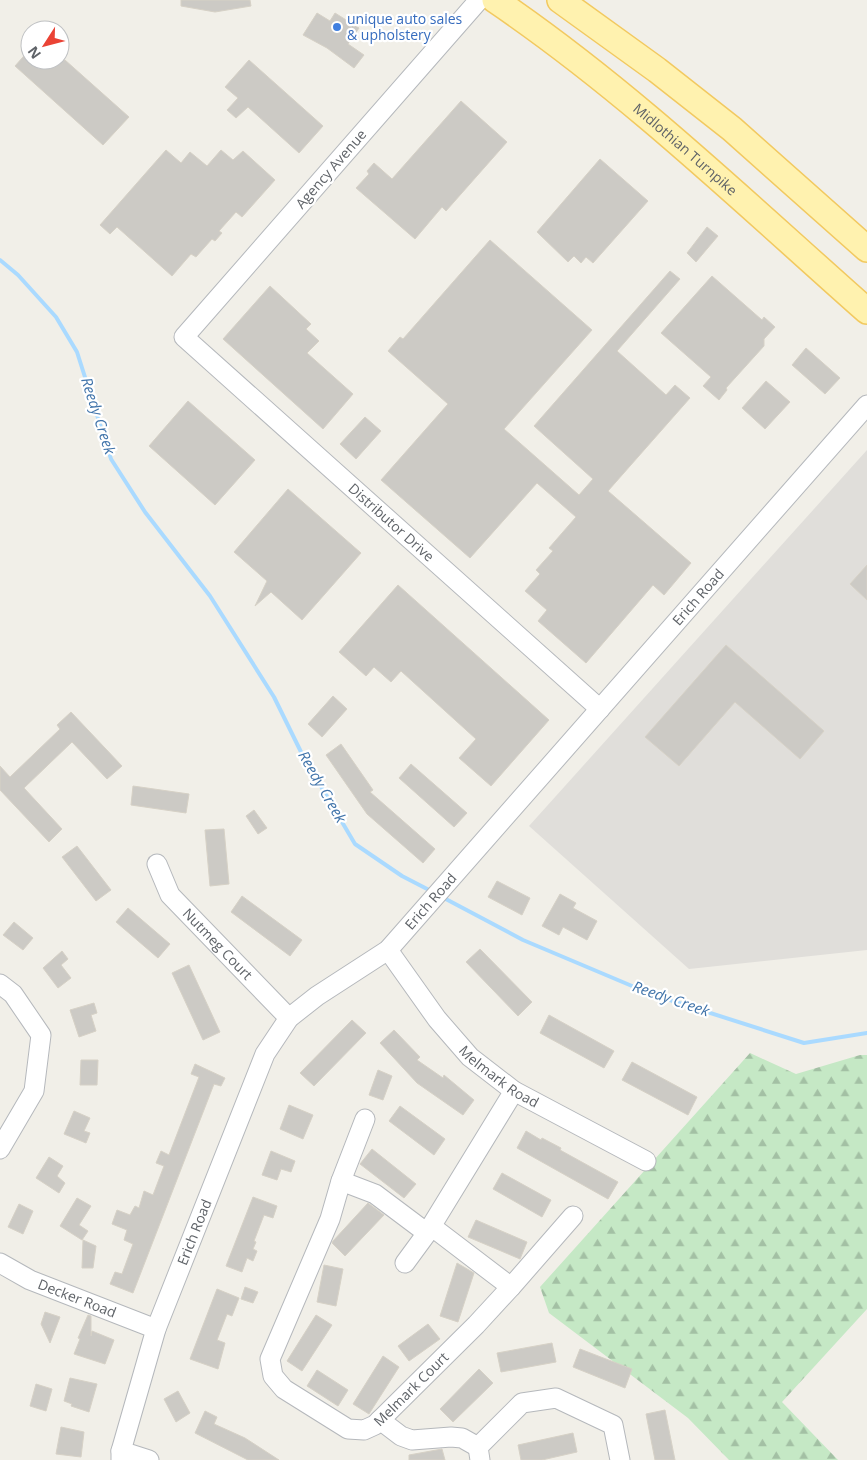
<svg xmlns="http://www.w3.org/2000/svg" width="867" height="1460" viewBox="0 0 867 1460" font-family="'Open Sans',sans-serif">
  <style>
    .industrial { fill: #e0deda }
    .forest { fill: url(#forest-firs) }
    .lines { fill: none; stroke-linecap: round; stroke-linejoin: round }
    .stream { stroke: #aadaff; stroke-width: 4 }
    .building { fill: #cccac5; stroke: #d6d1c6 }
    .minor-casing { stroke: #b5b8bc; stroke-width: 21 }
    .major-casing { stroke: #f2c960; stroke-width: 28 }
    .minor { stroke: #fff; stroke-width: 19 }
    .major { stroke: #fff2af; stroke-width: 25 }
    .shop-dot { fill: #3f7fe0; stroke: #fff; stroke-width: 2 }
    .labels { text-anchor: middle; stroke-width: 4.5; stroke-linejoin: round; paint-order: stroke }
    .shop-label { font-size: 14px; fill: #366cbe; stroke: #fff; text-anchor: start }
    .street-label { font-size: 14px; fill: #5f6368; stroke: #fff }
    .water-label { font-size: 15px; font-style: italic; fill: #4174aa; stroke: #fff }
  </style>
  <defs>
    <pattern id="forest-firs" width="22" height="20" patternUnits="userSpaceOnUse" patternTransform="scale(1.25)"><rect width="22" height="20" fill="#c5e8c5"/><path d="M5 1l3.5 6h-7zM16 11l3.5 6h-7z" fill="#a3c0a4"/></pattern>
  </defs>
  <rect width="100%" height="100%" fill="#f1efe8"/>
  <path class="industrial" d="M867,450V950L689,969L529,826Z"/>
  <path class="forest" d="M750,1053L796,1074L860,1055H867V1309L782,1402L838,1460H729L688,1418L549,1313L540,1287Z"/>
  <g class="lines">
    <path class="stream" d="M0,260L18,275L56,317L77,352L111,459L145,512L210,596L274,697L303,756L355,844L402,876L431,891
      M442,897L523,940L651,994L804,1043L867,1033"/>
  </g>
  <path class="building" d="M181,0H250L251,6L215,12L181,6Z
    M317,13L330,21L335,13L359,28L348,44L364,55L354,68L327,48L303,35Z
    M30,49V60H65L129,117L103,145L15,66Z
    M249,60L323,126L299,153L248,107L236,118L227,110L238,98L225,87Z
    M461,101L507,142L446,211L442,207L415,239L356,188L369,174L367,171L374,163L392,179Z
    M166,150L181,163L190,152L207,166L221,150L233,160L243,151L275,180L242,217L236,212L219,231L222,233L215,241L212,239L196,257L191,254L172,276L117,227L110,234L100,225Z
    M600,159L648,201L593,263L586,257L581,263L574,256L568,262L537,232Z
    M707,227L718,236L696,262L687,253Z
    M490,240L592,330L504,429L579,495L593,479L534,426L670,271L680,279L617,351L666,395L675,385L690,398L608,491L691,563L664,595L653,585L586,663L538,621L547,610L525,591L540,574L536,570L553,551L549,548L576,517L537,483L470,558L381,480L448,404L388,351L400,337L403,339Z
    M712,276L762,320L764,317L775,327L764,339V346L726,388L727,390L719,400L703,386L711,377L661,333Z
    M270,286L311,324L306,329L319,341L307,353L353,394L323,429L223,339Z
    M806,348L840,378L825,394L792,365Z
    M766,381L790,402L765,429L742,408Z
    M188,401L255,460L215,505L149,446Z
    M365,417L381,431L356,459L340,444Z
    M288,489L361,553L302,620L271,592L255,606L267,581L234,552Z
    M867,565V600L850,584Z
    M398,585L549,720L491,786L459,758L476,739L401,671L391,682L374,667L366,676L339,652Z
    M726,645L824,731L800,759L735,702L679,766L645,737Z
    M333,696L347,709L322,737L308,724Z
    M71,712L122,766L107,779L72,742L24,788L62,829L49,842L0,790V766L10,777L60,729L57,725Z
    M341,744L373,790L370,792L435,849L423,863L367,814L326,755Z
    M411,764L467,813L454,827L399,778Z
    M133,786L189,794L186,813L131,805Z
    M254,810L267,828L258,834L246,816Z
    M224,829L229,884L210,886L205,830Z
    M77,846L111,890L96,901L62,857Z
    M497,881L530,898L522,915L488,897Z
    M560,894L576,903L573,908L597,921L587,940L563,927L559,935L542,926Z
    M242,896L302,940L290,956L231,912Z
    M128,908L170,944L158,958L116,922Z
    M14,922L33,938L23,950L3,935Z
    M480,949L532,1002L518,1016L466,962Z
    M62,951L68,959L61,965L71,978L58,988L43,968Z
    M189,965L220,1032L203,1040L172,973Z
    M94,1003L97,1013L91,1015L96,1031L79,1037L70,1010Z
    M549,1015L614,1051L604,1068L540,1033Z
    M352,1020L366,1033L314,1086L300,1073Z
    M394,1030L420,1057L417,1060L443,1078L444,1075L474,1100L463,1115L417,1083L380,1043Z
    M81,1060H98L97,1085H80Z
    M632,1062L697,1097L688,1115L622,1080Z
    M195,1064L225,1078L221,1086L214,1084L133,1293L110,1284L115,1272L122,1274L133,1244L124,1240L127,1230L112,1224L117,1210L130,1215L135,1206L139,1208L144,1191L153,1195L164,1166L156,1163L161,1151L169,1155L199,1077L191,1074Z
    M378,1070L392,1076L383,1100L369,1095Z
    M289,1105L313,1115L303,1139L280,1129Z
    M400,1106L445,1139L434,1155L389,1121Z
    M74,1111L90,1118L84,1131L90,1133L86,1143L64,1134Z
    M526,1131L541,1140L542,1138L561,1148L560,1150L618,1182L608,1199L517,1148Z
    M372,1149L416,1184L404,1198L360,1164Z
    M271,1151L295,1161L291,1172L281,1169L277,1180L262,1175Z
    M49,1157L63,1166L57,1176L65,1183L59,1193L36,1178Z
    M502,1173L551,1200L542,1217L493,1189Z
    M253,1197L277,1206L273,1218L264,1215L254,1241L256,1242L253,1249L257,1251L253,1261L247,1258L242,1272L226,1266Z
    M77,1198L91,1206L79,1225L88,1231L82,1240L60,1226Z
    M368,1203L384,1215L345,1256L332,1243L333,1241Z
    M19,1204L33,1211L23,1234L8,1227Z
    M476,1220L527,1242L520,1259L468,1237Z
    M83,1240L96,1246L93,1268H82Z
    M457,1263L474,1273L458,1322L440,1316Z
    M324,1265L343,1269L336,1306L317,1302Z
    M245,1287L258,1292L253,1303L241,1299Z
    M217,1289L239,1298L232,1316L227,1314L217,1340L225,1343L218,1369L190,1359Z
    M45,1312L60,1317L50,1343L41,1324Z
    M88,1315L91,1316V1336L92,1331L114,1340L105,1364L74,1354L80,1339L78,1338Z
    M316,1315L332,1325L302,1371L287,1361Z
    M428,1324L440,1339L409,1361L398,1346Z
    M552,1343L556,1362L501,1372L497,1353Z
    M580,1349L632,1369L625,1388L573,1367Z
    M383,1356L399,1367L369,1414L353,1404Z
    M479,1369L493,1383L453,1422L440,1409Z
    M317,1370L348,1390L338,1406L307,1386Z
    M70,1378L97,1384L89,1412L71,1406L72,1404L64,1401Z
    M36,1384L52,1389L46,1411L30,1406Z
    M178,1391L190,1413L176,1422L164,1399Z
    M665,1410L675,1460H655L646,1414Z
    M205,1411L217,1417L214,1424L245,1438L279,1460H248L195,1433Z
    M61,1427L84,1432L81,1457L56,1454Z
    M573,1433L577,1452L542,1460H521L518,1445Z
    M442,1449L445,1460H409V1455Z"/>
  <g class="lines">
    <g class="minor-casing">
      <g id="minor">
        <path id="s1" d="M479,0L184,337L600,709"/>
        <path id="s2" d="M157,864L170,895L289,1018"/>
        <path id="s3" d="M388,950L437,1019L470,1057L514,1091L646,1161"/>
        <path d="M0,984L13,994L41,1035L34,1091L0,1149"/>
        <path d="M341,1181L365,1119"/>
        <path id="s4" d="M427,1233L375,1194L341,1181L330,1219L270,1359L273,1376L284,1389L348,1429L364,1430L375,1425L476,1325L511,1287L431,1226"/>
        <path id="s5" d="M0,1263L30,1280L156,1329"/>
        <path d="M405,1263L427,1233L514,1091"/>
        <path d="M511,1287L573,1216"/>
        <path d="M380,1420L401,1436L412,1440L451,1437L462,1438L478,1447"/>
        <path d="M121,1451L149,1460"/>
        <path id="s6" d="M121,1460V1451L156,1329L265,1054L289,1018L317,996L388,950L867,405"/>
        <path d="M480,1460L478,1447L522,1403L556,1398L613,1425L620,1460"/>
      </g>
    </g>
    <g class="major-casing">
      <g id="major">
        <path id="s7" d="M495,0C629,91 746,204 867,311"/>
        <path d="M560,0L657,70L732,129L867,249"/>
      </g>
    </g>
    <use href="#minor" class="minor"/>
    <use href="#major" class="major"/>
  </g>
  <circle class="shop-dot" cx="337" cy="27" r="5"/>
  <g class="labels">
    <g class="shop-label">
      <text x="347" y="24">unique auto sales<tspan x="347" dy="16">&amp; upholstery</tspan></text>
    </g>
    <g class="street-label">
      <text dy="5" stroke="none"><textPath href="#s7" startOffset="242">Midlothian Turnpike</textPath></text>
      <text transform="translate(331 169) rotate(-49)" y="5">Agency Avenue</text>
      <text dy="5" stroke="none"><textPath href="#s1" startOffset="726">Distributor Drive</textPath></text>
      <text dy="5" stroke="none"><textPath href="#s6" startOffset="1065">Erich Road</textPath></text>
      <text dy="5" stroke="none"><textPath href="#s6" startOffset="660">Erich Road</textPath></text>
      <text dy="5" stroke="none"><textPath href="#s2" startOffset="102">Nutmeg Court</textPath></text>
      <text dy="5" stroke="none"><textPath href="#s3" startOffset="170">Melmark Road</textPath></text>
      <text dy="5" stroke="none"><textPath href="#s6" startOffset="240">Erich Road</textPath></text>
      <text dy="5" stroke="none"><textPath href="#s5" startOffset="85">Decker Road</textPath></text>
      <text dy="5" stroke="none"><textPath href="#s4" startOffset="482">Melmark Court</textPath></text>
    </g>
    <g class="water-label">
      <text transform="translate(98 416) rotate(72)" y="5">Reedy Creek</text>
      <text transform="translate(322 787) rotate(60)" y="5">Reedy Creek</text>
      <text transform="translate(671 999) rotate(19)" y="5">Reedy Creek</text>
    </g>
  </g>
  <g transform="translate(45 45) rotate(234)"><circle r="24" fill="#ffffff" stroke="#bfc1c3"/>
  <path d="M0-4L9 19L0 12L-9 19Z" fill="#ea4335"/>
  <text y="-8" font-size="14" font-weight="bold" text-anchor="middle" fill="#5f6368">N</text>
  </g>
</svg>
